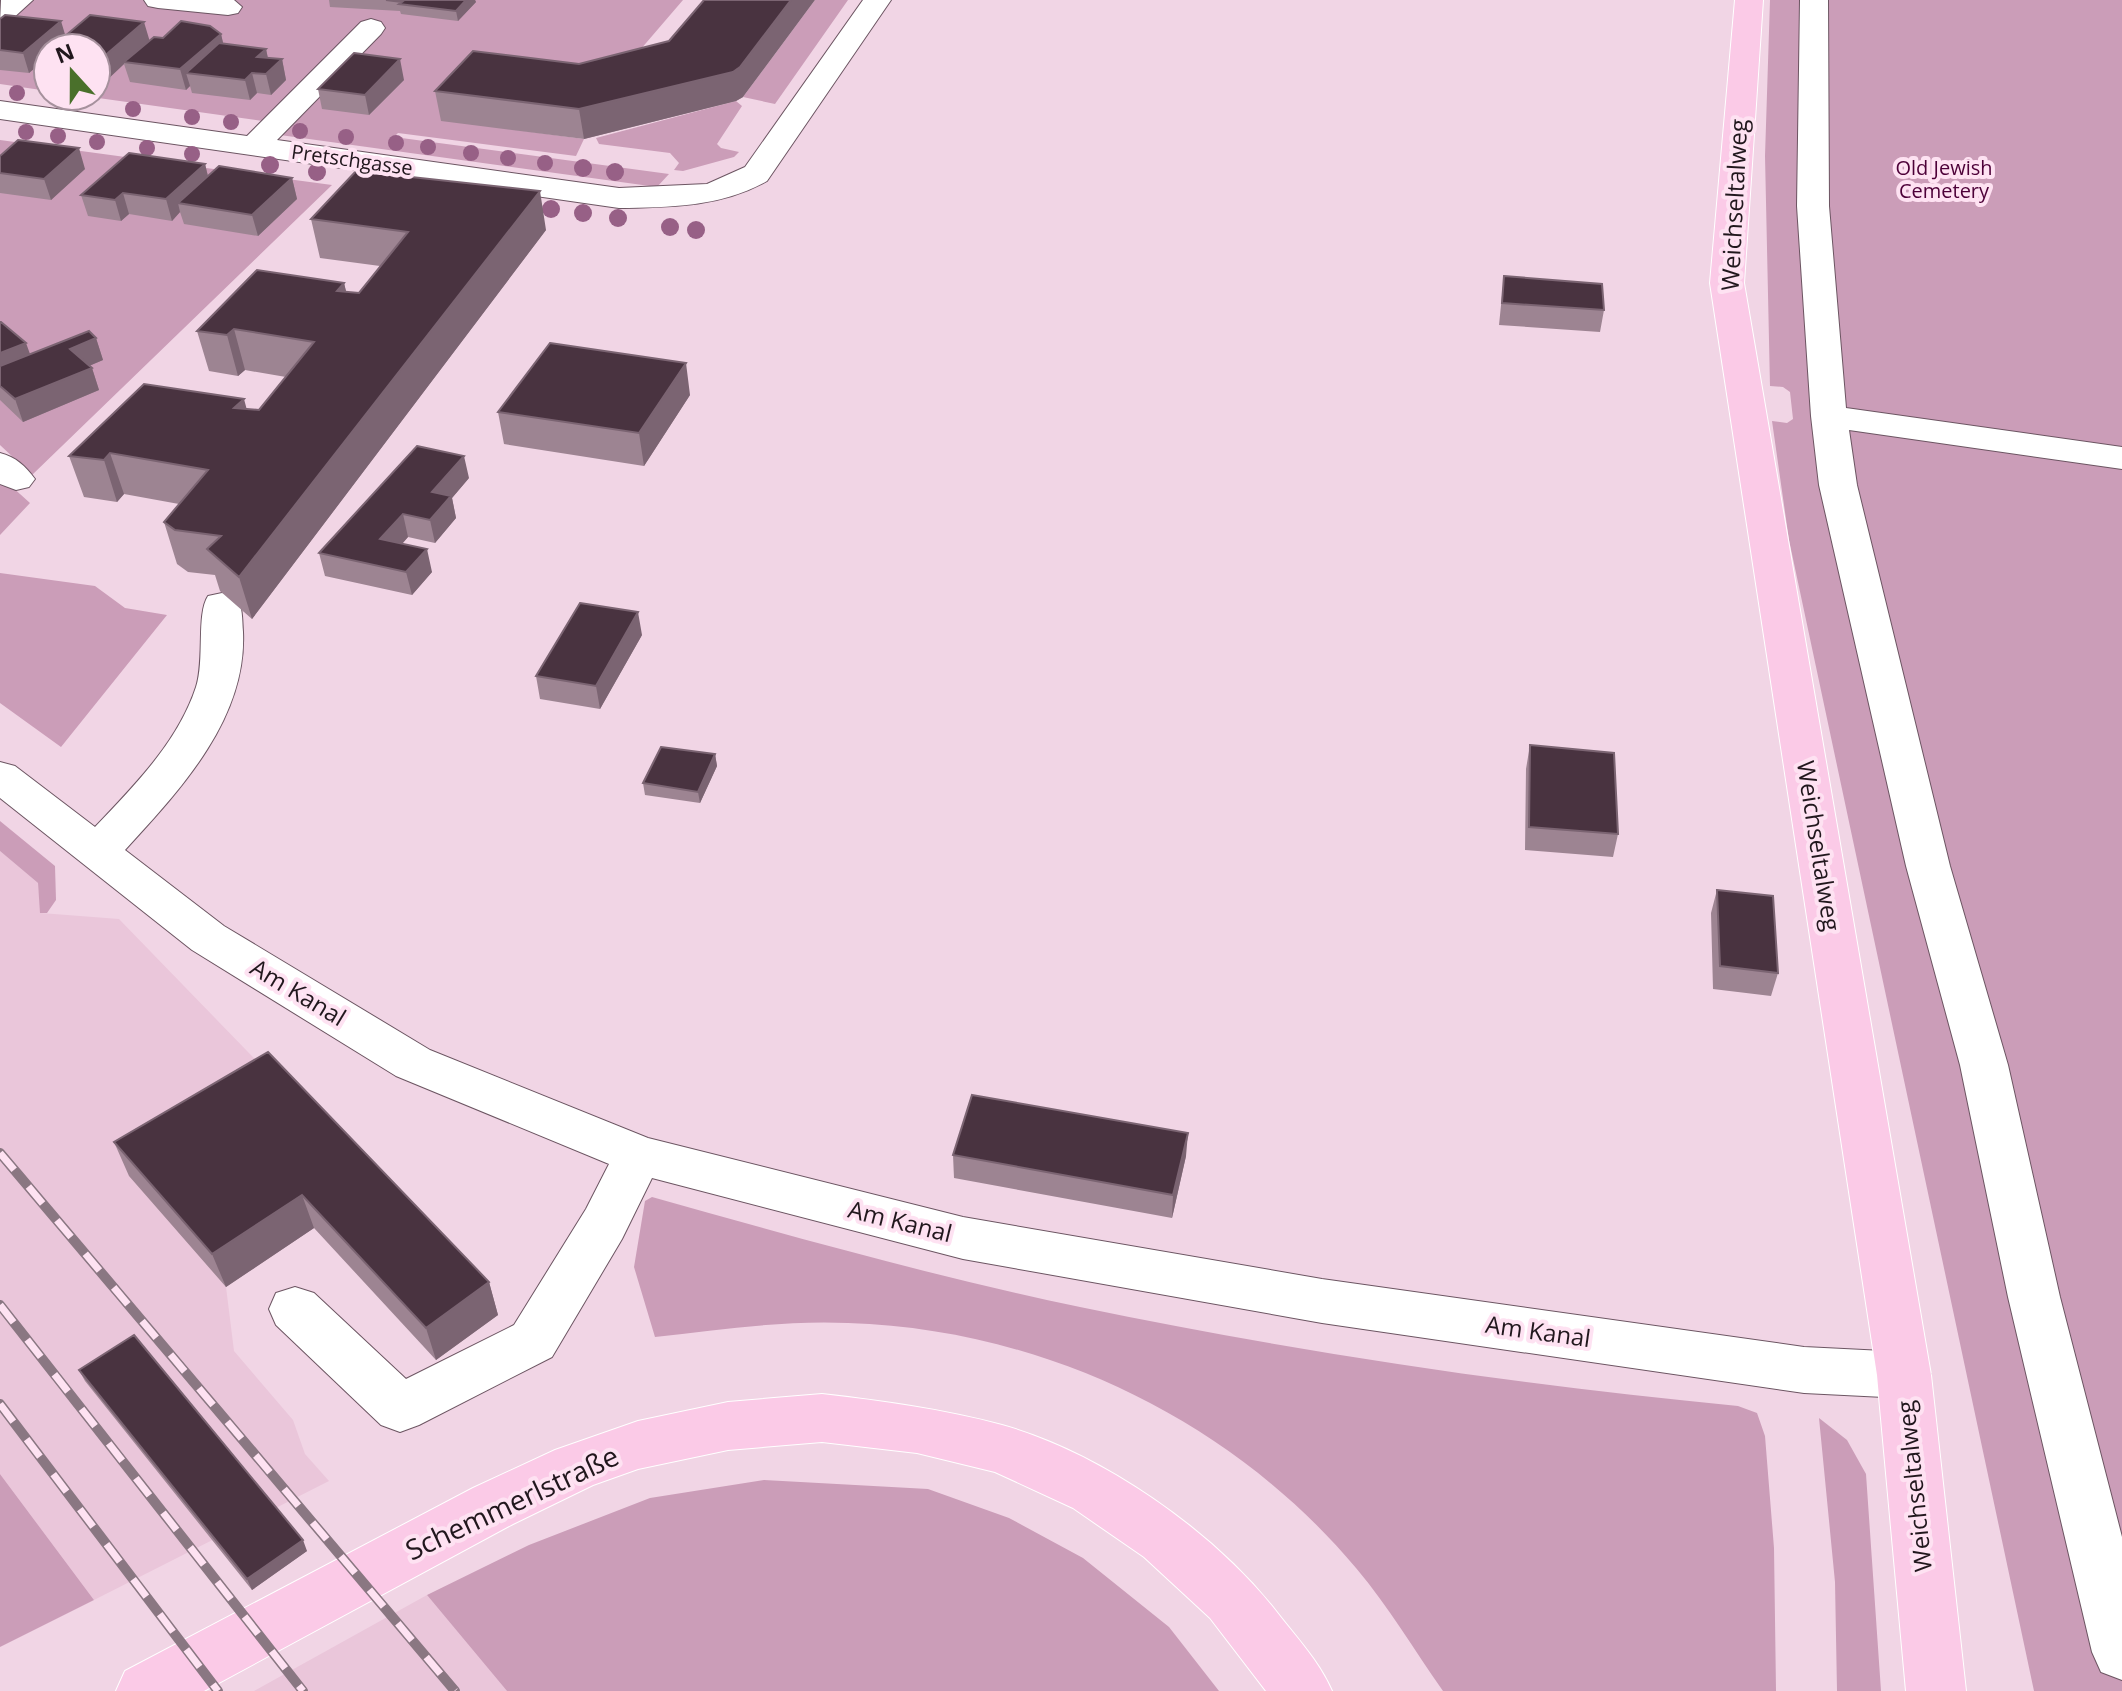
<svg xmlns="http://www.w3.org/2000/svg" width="2122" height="1691" viewBox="0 0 2122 1691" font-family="'Open Sans',sans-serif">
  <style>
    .built { fill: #eac6da }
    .green { fill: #cb9db8 }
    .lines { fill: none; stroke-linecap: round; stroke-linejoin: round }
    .minor-casing { stroke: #6c5562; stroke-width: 2 }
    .major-casing { stroke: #fff; stroke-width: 2 }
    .minor { fill: #fff; fill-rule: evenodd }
    .major { fill: #fbcae7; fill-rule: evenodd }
    .rail-casing { stroke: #8a7782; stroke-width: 10 }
    .rail { stroke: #fee2f2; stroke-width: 7; stroke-dasharray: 22; stroke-linecap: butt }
    .tree { fill: #976086 }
    .wall { fill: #9d8492 }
    .shaded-wall { fill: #7b6472 }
    .building { fill: #493340; stroke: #7b6472; stroke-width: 2 }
    .labels { text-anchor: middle; stroke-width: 8; stroke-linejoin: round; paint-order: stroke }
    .far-street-label { font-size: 20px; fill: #21171d; stroke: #fee2f2 }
    .far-park-label { font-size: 20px; fill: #4d0038; stroke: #fee2f2 }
    .street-label { font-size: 24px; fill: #21171d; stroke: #fee2f2 }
    .near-street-label { font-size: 28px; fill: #21171d; stroke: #fee2f2 }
  </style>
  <rect width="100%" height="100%" fill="#f1d5e5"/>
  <path class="built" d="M0,851L38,883L41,913L119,919L280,1085L226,1287L234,1351L293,1420L305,1454L329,1481L94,1600L0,1474Z
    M427,1595L507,1691H254Z"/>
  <path class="green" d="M0,0H683L628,64L593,60L595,68L442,120L584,139L576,156L398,133L394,137L669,174L657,187L280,135L291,125L84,96H96V48H48V91L0,84Z
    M815,0H848L775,104L743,97Z
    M1770,0H2122V1691H2034L1789,540L1772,421L1787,423L1793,419L1790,392L1783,387L1770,386L1765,156Z
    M736,101L742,106L717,144L721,148L739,152L734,157L683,171L674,170L679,163L670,153L599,144L596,138Z
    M0,140L332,185L32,475L0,445Z
    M0,476L30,503L0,535Z
    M0,573L95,586L125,608L167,615L61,747L0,703Z
    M0,821L55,866L56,900L47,913H40L38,883L0,851Z
    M652,1197C794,1237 936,1277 1080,1307C1297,1352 1518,1385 1738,1406L1757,1413L1765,1436L1774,1548L1776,1691H1443C1414,1650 1389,1607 1356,1568C1231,1419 1042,1329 848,1323C784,1320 719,1330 655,1337L634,1267L645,1201Z
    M1819,1418L1847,1440L1866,1474L1881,1691H1837L1835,1582Z
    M0,1474L94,1600L0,1647Z
    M764,1480L928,1489L1009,1518L1083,1558L1169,1627L1219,1691H507L427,1595L529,1545L650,1498Z"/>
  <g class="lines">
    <g class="minor-casing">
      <path id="minor" d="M33,0L10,21L0,24L1,0Z
        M144,0H234L242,7L238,13L228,15L158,8L148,6Z
        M863,0H891L767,181C721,207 671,207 619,208L0,119V101L247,136L361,22L371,19L381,22L385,28L381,34L277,140L619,188L707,184L745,167Z
        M1800,0H1828L1829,206L1846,408L2122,447V469L1849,430L1857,485L1950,866L2008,1065L2060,1297L2122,1537V1680L2101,1672L2092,1652L2008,1297L1960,1065L1906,866L1819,485L1811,416L1797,206Z
        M0,453C16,457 25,466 35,479L29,487L16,490L0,484Z
        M222,593L236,596C243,607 242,619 243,632C247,719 180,790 125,850L224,926L430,1050L648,1138L963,1217L1322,1279L1804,1347L1904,1352L1923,1359L1931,1375L1923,1391L1904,1398L1804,1393L1322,1323L963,1259L652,1178L622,1239L552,1357L419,1425L400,1432L381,1425L276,1325L269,1309L276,1293L295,1287L314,1293L406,1379L514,1325L586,1209L609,1164L396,1076L192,950L0,798V762L15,766L95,827C134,786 178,742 196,687C205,661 196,614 208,596Z"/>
    </g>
    <g class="major-casing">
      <path id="major" d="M1735,0H1763L1744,283L1931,1375L1966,1691H1906L1877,1375L1710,283Z
        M822,1394C883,1401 943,1409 1002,1425C1102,1453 1213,1531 1276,1611C1296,1637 1319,1661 1332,1691H1266L1210,1618L1144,1557L1073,1508L995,1472L917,1453L822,1442L728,1450L638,1469L593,1485L513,1524L204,1691H116L125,1671L473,1488L555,1450L638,1421L728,1402Z"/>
    </g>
    <use href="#minor" class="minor"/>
    <use href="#major" class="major"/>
    <g class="rail-casing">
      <path id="rail" d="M0,1153L455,1691
        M0,1305L303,1691
        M0,1404L218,1691"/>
    </g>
    <use href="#rail" class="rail"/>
  </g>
  <g class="tree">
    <circle cx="17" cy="93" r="8"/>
    <circle cx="133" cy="109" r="8"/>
    <circle cx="192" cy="117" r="8"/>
    <circle cx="231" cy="122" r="8"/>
    <circle cx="300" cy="131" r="8"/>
    <circle cx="26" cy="132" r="8"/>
    <circle cx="58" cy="136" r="8"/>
    <circle cx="346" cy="137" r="8"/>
    <circle cx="97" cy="142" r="8"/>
    <circle cx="396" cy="143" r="8"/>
    <circle cx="428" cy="147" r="8"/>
    <circle cx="147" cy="148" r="8"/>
    <circle cx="471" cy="153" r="8"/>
    <circle cx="192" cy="154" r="8"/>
    <circle cx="508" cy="158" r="8"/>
    <circle cx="545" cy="163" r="8"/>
    <circle cx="270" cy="165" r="9"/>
    <circle cx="583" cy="168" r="9"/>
    <circle cx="317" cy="172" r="9"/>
    <circle cx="615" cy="172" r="9"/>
    <circle cx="551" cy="209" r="9"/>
    <circle cx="583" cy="213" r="9"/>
    <circle cx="618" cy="218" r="9"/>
    <circle cx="670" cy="227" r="9"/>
    <circle cx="696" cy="230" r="9"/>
  </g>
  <path class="wall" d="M329,0H475L476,2L458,21L401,14L400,11L330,7Z
    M0,19L65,36L149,40L163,38L221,34L223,44L266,49L268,58L282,59L286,80L271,95L257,93L250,100L192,93L190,86L186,90L130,82L124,64L107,80L96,78V48H48V60L47,58L29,73L0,70Z
    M579,64L743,97L736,101L584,139L441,121L435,91Z
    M404,80L369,115L322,109L318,89Z
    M0,156L85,169L51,200L0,193Z
    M205,164L208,176L292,178L297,199L258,236L184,224L180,212L172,221L129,214L121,221L88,216L81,195Z
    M311,219L546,230L252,619L220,591L215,575L188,572L177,564L164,522L179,504L124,494L117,502L84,497L69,456L247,409L259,410L286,377L245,370L238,376L209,371L197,331L344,283L346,292L359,293L380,266L320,258Z
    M1504,276L1604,310L1600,332L1499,325Z
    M96,338L103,360L89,366L92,368L99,390L23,422L0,400V366Z
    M690,395L644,466L504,444L498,412Z
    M469,478L452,498L456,518L435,543L408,537L402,544L432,572L412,595L325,576L319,553Z
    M642,635L600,709L540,699L536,676Z
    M1530,745L1618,834L1613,857L1525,850L1526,769Z
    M715,754L717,766L700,803L645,795L643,783Z
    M1717,890L1778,973L1771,996L1713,989L1711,913Z
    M268,1052L489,1282L498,1315L436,1360L314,1228L226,1287L129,1176L114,1142Z
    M953,1155L1186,1156L1172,1218L954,1178Z
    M79,1370L307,1551L252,1590L85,1381Z"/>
  <path class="shaded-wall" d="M466,0H475L476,2L458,21L456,11Z
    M791,0H815L743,97L736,101L584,139L579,109Z
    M61,21L67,41L58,48H48V53H46L47,58L29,73L23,53Z
    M144,22L150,42L124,62V64L107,80L101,59Z
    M221,34L226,55L186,73L190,86L186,90L180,69Z
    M266,49L270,69L257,57Z
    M282,59L286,80L271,95L266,74Z
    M400,59L404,80L369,115L365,95Z
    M252,73L257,93L250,100L245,80Z
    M79,148L85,169L51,200L44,179Z
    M205,164L210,185L178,203L180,212L172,221L166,199Z
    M292,178L297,199L258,236L252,215Z
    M540,191L546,230L252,619L239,577Z
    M123,193L129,214L121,221L115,200Z
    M344,283L354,323L337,291Z
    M234,329L245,370L238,376L227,335Z
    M96,338L103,360L77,371L70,349Z
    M26,343L30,354L0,366V353Z
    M686,363L690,395L644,466L639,433Z
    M92,368L99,390L23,422L15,399Z
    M244,399L255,440L234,408Z
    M110,453L124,494L117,502L104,460Z
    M464,456L469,478L452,498L456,518L435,543L430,520L432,492Z
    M403,514L408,537L386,562L380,539Z
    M427,549L432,572L412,595L406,572Z
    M638,612L642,635L600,709L596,686Z
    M715,754L717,766L700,803L698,792Z
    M1188,1133L1186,1156L1172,1218L1173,1195Z
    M302,1195L314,1228L226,1287L212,1254Z
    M489,1282L498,1315L436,1360L426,1328Z
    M303,1540L307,1551L252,1590L247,1579Z"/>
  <path class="building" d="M386,0H466L456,11L399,4L402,2Z
    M704,0H791L740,67L733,72L579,109L435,91L473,51L579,64L669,41Z
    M5,15L61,21L23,53L0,50V19Z
    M90,15L144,22L101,59H96V48H51Z
    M181,21L210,26L221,34L180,69L124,62L154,37L163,38Z
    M219,43L266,49L257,57L282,59L266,74L252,73L245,80L186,73Z
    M354,53L400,59L365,95L318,89Z
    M18,140L79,148L44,179L0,173V156Z
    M129,153L205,164L166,199L123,193L115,200L81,195Z
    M219,166L292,178L252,215L178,203Z
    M356,171L540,191L239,577L207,549L221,536L175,530L164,522L208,470L110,453L104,460L69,456L144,384L244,399L234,408L259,410L314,342L234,329L227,335L197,331L257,270L344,283L337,291L359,293L408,232L311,219Z
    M1504,276L1602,284L1604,310L1502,303Z
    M0,322H1L26,343L0,353Z
    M89,331L96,338L70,349L92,368L15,399L0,386V366Z
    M550,343L686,363L639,433L498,412Z
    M417,446L464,456L432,492L451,496L430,520L403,514L380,539L427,549L406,572L319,553Z
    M580,603L638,612L596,686L536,676Z
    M1530,745L1614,753L1618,834L1529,827Z
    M661,747L715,754L698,792L643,783Z
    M1717,890L1773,896L1778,973L1720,966Z
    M268,1052L489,1282L426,1328L302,1195L212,1254L114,1142Z
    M972,1095L1188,1133L1173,1195L953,1155Z
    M134,1335L303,1540L247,1579L79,1370Z"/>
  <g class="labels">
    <g class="far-street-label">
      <text transform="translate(352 160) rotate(8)" y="7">Pretschgasse</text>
    </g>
    <g class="far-park-label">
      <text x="1944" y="175">Old Jewish<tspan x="1944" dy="23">Cemetery</tspan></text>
    </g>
    <g class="street-label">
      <text transform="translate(1735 205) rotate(-87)" y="8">Weichseltalweg</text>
      <text transform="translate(1818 846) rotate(81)" y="8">Weichseltalweg</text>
      <text transform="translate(298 993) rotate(31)" y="8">Am Kanal</text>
      <text transform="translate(900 1222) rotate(14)" y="8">Am Kanal</text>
      <text transform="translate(1538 1332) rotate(8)" y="8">Am Kanal</text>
      <text transform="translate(1915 1486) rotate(-96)" y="8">Weichseltalweg</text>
    </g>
    <g class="near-street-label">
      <text transform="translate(512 1503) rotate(-25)" y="10">Schemmerlstraße</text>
    </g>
  </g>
  <g transform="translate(72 72) rotate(339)"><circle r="38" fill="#fee2f2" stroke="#a6919d" stroke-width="2"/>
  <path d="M0-6L14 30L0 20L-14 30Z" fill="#4a702b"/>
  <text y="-12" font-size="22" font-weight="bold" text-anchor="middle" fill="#21171d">N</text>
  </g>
</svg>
